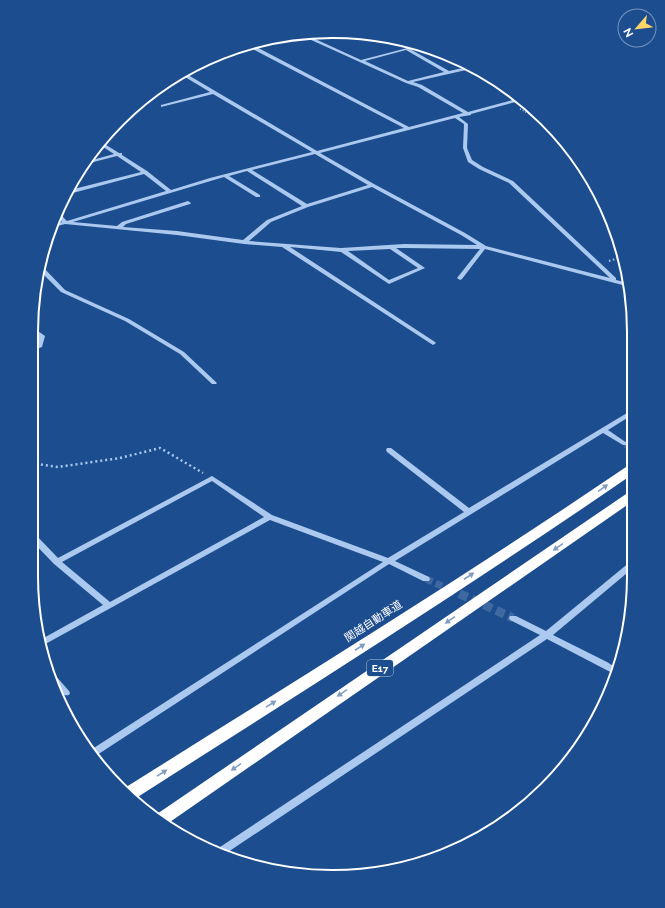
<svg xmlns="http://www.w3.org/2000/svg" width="665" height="908" viewBox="0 0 665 908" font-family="Raleway,'Noto Sans JP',sans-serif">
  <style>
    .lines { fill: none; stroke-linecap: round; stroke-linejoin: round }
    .minor-tunnel-far1 { stroke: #3e68a0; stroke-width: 7; stroke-dasharray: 7 3.5; stroke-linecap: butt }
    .minor-tunnel { stroke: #3e68a0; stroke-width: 9; stroke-dasharray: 9 4.5; stroke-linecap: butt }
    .path-far2 { stroke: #abc8ee; stroke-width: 1.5; stroke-dasharray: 1 2; stroke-linecap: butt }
    .path-far1 { stroke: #abc8ee; stroke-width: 2; stroke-dasharray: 1.5 2.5; stroke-linecap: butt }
    .path { stroke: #abc8ee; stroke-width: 2.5; stroke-dasharray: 2 3; stroke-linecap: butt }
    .minor { fill: #abc8ee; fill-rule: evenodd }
    .highway { fill: #fff; fill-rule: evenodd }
    .oneway { fill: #829dc1 }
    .labels { text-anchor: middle; stroke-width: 3; stroke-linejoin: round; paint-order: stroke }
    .shield { fill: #1c4d8f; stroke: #bbcadd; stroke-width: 1 }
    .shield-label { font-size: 10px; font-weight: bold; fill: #fff }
    .street-label { font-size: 11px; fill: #fff; stroke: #1c4d8f }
    .rim { fill: none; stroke: #fff; stroke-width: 2 }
  </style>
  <rect width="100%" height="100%" fill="#1c4d8f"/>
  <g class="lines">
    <path class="minor-tunnel-far1" d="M625,444L632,447
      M426,579L449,589"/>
    <path class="minor-tunnel" d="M447,588L513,618"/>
    <path class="path-far2" d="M520,109L547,123"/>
    <path class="path-far1" d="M609,261L622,257"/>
    <path class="path" d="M31,463L58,467L120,458L160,448L203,473"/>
    <path class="minor" d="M302,33L361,60L419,45L424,46L410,49L449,71L472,66L475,68L413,82L422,85L468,112L520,98L523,100L471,114V115L459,117L468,124L467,148L472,160L483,167L513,181L616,278V280L629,283L630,287L485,249L462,279L460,280L457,278L480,249L404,248H396L425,268L389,284L341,252L290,247L435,342L436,343L433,345L282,247L244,244L177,235L65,224L54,227L55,224L62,222L58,217L60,214L67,221L166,191L144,174L69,194L70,190L141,172L117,156L82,165L85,162L114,154L100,145L103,143L119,153H122V155L147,171L171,190L210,178L312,152L213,94L161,107V105L210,92L185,77L169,81L174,78L182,76L180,74L183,72L317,151L404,128L245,45L249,43L409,127L463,113L418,87L406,83L298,34ZM406,50L444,72L408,81L365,61ZM455,118L464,124L463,148L468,162L479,169L509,183L610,278L486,246L465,233L374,184L320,153ZM315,154L368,185L307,204L252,170ZM247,171L302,206L267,220L243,240L177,231L123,227L126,224L190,204L191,203L188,201L122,222L117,226L73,222L224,177L256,197H260V195L229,176ZM372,187L461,235L477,245L404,244L341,248L249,241L271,222L308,207ZM390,249L418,268L389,280L348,251Z
      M40,265L42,266L65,290L129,319L184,352L217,383L216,384H212L180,354L125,321L61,292L39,270Z
      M32,327L45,336L42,347L31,351V347L37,345L39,337L31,332Z
      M632,410V415L608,430L627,443L628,444L627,445H623L603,433L395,561L429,577L430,579L429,581H423L389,564L94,757L89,751L383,562L270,520L40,647V640L103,605L54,564L31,540V532L34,533L58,558L212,476L272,515L388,558L464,512L387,452L386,450L387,448H391L469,508ZM212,481L264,517L110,602L62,562Z
      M633,561V568L553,635L607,662L618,669L616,675L547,639L225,854L216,851L217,849L540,635L510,620L509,618L510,616H516L546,631L630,562Z
      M51,674L55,675L69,691L70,693L69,695C59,698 54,682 51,674Z"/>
    <path class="highway" d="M632,464L633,474C469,587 300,693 133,800L123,789C292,683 463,578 629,465Z
      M633,491V501L167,824L154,816L629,492Z"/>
  </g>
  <defs><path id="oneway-solid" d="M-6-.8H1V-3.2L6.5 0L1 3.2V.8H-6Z"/></defs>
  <g class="oneway">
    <use href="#oneway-solid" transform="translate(603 488) rotate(-35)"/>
    <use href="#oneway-solid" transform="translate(558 547) rotate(146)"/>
    <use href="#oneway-solid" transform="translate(469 576) rotate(-33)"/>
    <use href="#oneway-solid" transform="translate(450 620) rotate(146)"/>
    <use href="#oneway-solid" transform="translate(360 647) rotate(-33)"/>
    <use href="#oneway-solid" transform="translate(342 693) rotate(146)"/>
    <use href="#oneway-solid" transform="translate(271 704) rotate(-32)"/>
    <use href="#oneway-solid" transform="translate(236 767) rotate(145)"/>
    <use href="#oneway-solid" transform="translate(162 773) rotate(-32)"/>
  </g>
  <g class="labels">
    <rect class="shield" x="367" y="660" width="26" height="16" rx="3"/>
    <g class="shield-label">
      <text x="380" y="672">E17</text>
    </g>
    <g class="street-label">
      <text transform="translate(373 621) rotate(-33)" y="4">関越自動車道</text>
    </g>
  </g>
  <path d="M0 0H665V908H0ZM332 38H333A294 294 0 0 1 627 332V576A294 294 0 0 1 333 870H332A294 294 0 0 1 38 576V332A294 294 0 0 1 332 38Z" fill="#1c4d8f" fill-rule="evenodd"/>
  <path class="rim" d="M332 38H333A294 294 0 0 1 627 332V576A294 294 0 0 1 333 870H332A294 294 0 0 1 38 576V332A294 294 0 0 1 332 38Z"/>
  <g transform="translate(637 28) rotate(242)"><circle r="19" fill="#1c4d8f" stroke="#7794bc"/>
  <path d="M0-3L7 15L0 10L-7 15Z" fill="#fed569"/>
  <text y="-6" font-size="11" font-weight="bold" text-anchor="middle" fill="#ffffff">N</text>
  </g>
</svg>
